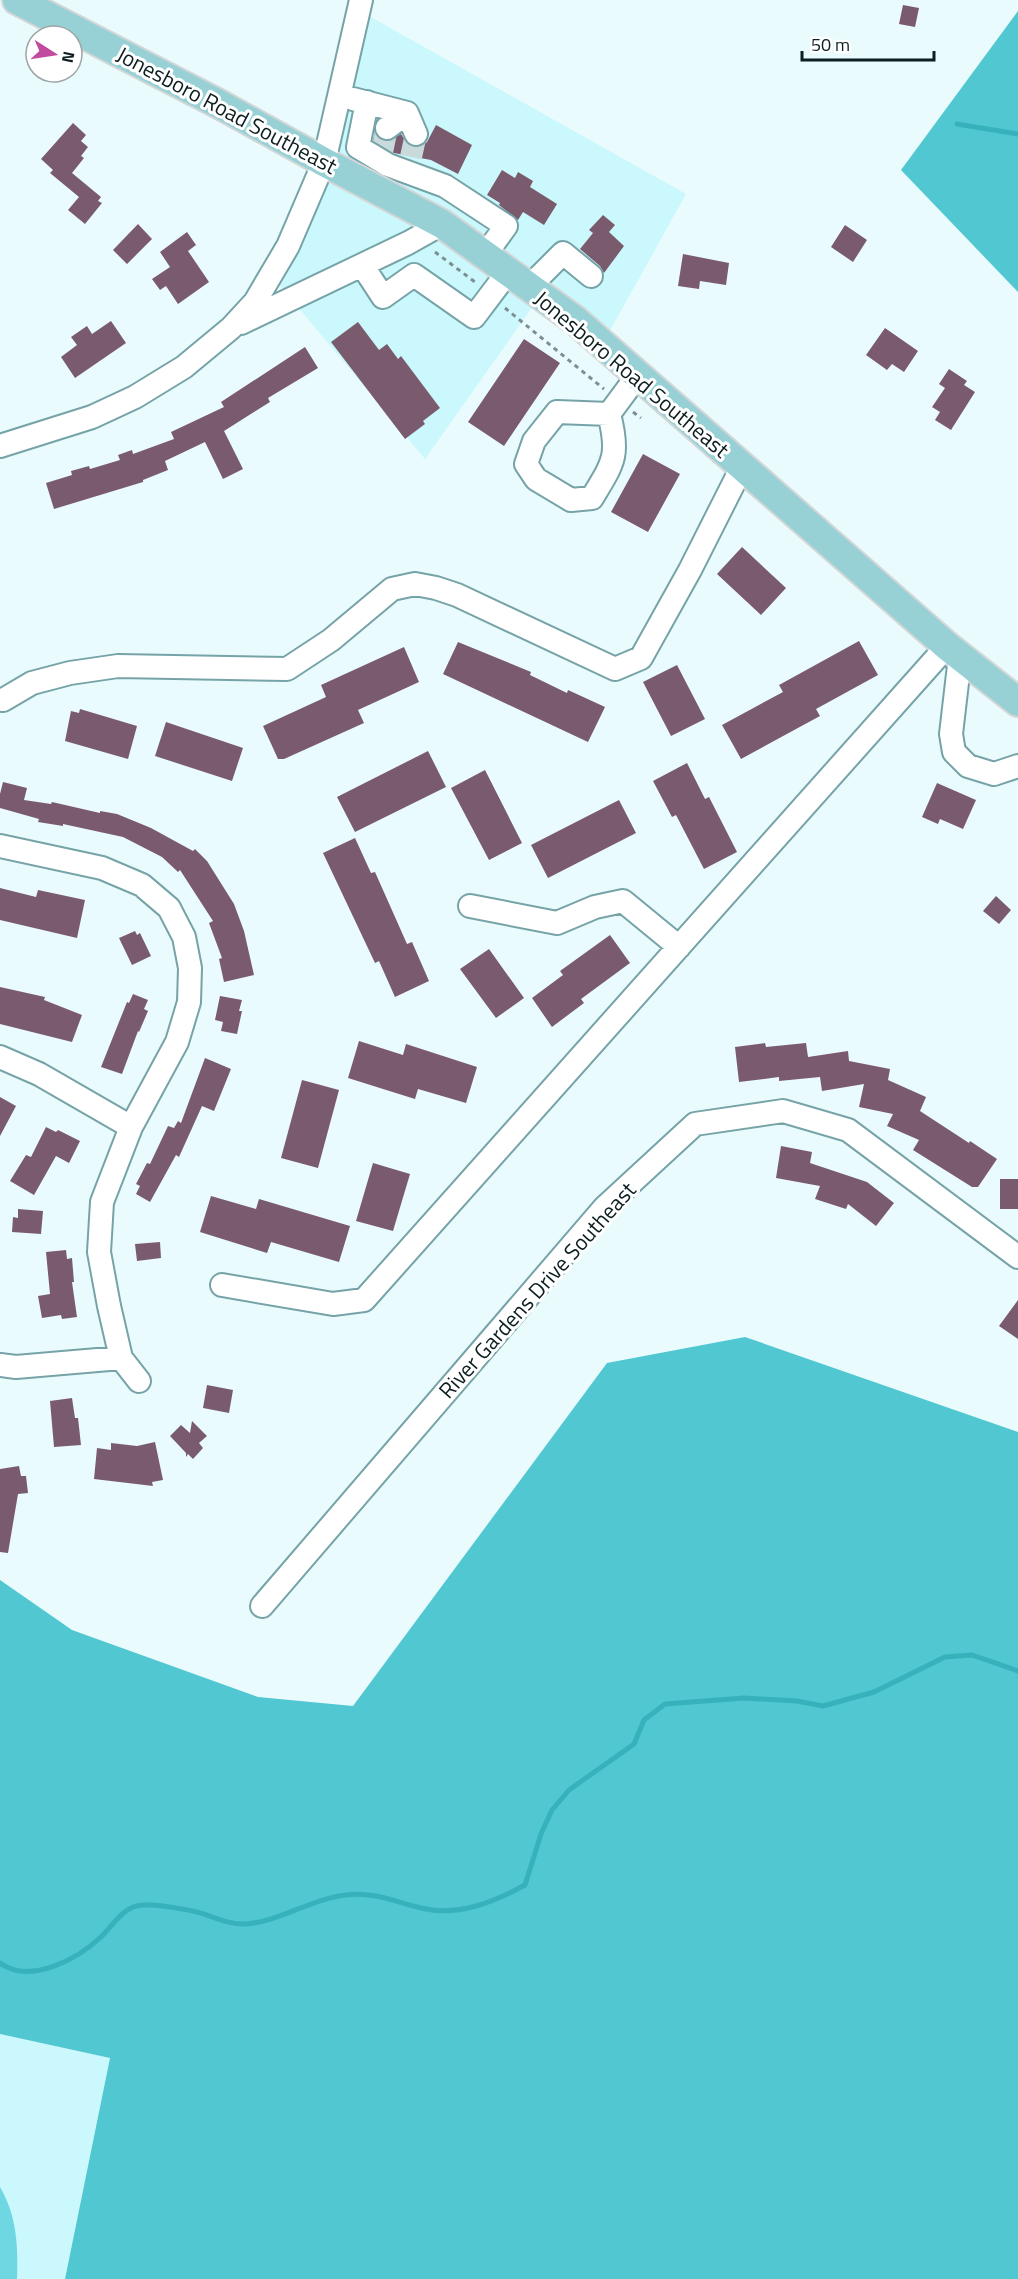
<svg xmlns="http://www.w3.org/2000/svg" width="1018" height="2279" viewBox="0 0 1018 2279" font-family="'Titillium Web',sans-serif">
  <style>
    .built { fill: #caf8fc }
    .green { fill: #6fd7e1 }
    .forest { fill: #50c7d1 }
    .lines { fill: none; stroke-linecap: round; stroke-linejoin: round }
    .stream { stroke: #37b2bd; stroke-width: 5 }
    .building { fill: #7a5b6e }
    .minor-tunnel { stroke: #c8dadc; stroke-width: 22; stroke-dasharray: 22 11; stroke-linecap: butt }
    .minor-casing { stroke: #76a3a7; stroke-width: 26 }
    .major-casing { stroke: #d3d6d7; stroke-width: 32 }
    .path { stroke: #7d8f91; stroke-width: 3; stroke-dasharray: 4.5 4.5; stroke-linecap: butt }
    .minor { stroke: #fff; stroke-width: 22 }
    .major { stroke: #97d1d6; stroke-width: 28 }
    .labels { text-anchor: middle; stroke-width: 6; stroke-linejoin: round; paint-order: stroke }
    .street-label { font-size: 22px; fill: #0c1e20; stroke: #fff }
  </style>
  <rect width="100%" height="100%" fill="#e9fbfd"/>
  <path class="built" d="M353,7L686,194L603,343L543,292L425,459L277,282Z
    M0,2034L110,2058L65,2279H0Z"/>
  <path class="green" d="M0,2187C17,2216 18,2246 17,2279H0Z"/>
  <path class="forest" d="M1018,11V292L901,170Z
    M745,1337L1018,1432V2279H65L110,2058L0,2034V1580L72,1630L258,1697L353,1706L607,1363Z"/>
  <g class="lines">
    <path class="stream" d="M957,124L1018,134
      M0,1963C30,1985 78,1959 102,1936C114,1924 124,1905 144,1905C159,1904 178,1908 193,1911C211,1915 227,1925 246,1924C281,1921 311,1899 346,1895C372,1891 396,1902 421,1908C458,1917 494,1902 525,1885L541,1834L552,1810L569,1790L634,1744L644,1720L665,1704L744,1698L797,1701L823,1706L874,1692L945,1657L972,1655L1018,1671"/>
  </g>
  <path class="building" d="M903,5L919,8L915,27L899,24Z
    M73,123L86,135L81,141L88,147L81,156L84,158L72,173L101,197L98,201L102,203L85,224L68,210L79,197L50,173L53,170L41,159Z
    M436,125L472,145L458,174L431,160L394,153L373,140L375,132L381,140L388,141L401,134L408,145L421,147L427,142Z
    M502,170L515,178L518,172L533,181L530,187L557,204L544,225L523,212L518,220L499,205L500,203L487,195Z
    M603,215L615,225L609,232L624,246L604,273L600,266L580,249L593,233L589,230Z
    M138,224L152,239L127,264L113,250Z
    M845,225L867,240L853,262L831,247Z
    M187,232L196,245L188,251L209,282L178,304L166,286L160,290L152,279L170,267L160,252Z
    M683,254L729,263L726,285L700,281L699,289L678,286Z
    M111,321L126,343L75,378L61,357L77,345L71,337L87,326L92,334Z
    M358,322L379,350L387,344L398,359L401,356L440,408L423,421L425,424L405,439L331,342Z
    M885,328L918,351L904,372L892,364L887,370L866,355Z
    M524,339L560,363L504,446L468,422Z
    M305,347L318,368L268,398L270,402L224,431L243,469L223,479L205,442L165,461L168,470L143,480V482L54,509L46,483L72,475L71,471L89,466L90,469L120,460L118,455L132,450L133,454L174,439L171,432L224,407L221,402Z
    M949,369L967,381L964,385L975,392L951,430L935,420L940,412L932,407L945,388L939,384Z
    M643,454L680,474L648,532L611,512Z
    M742,547L786,588L761,615L717,574Z
    M859,641L878,675L816,709L820,716L741,759L722,725L783,692L779,685Z
    M458,642L531,672L530,675L567,693L568,690L605,707L588,742L443,674Z
    M404,647L419,682L358,710L364,723L284,759H278L263,726L326,697L321,685Z
    M677,665L705,719L671,736L643,682Z
    M80,709L137,726L128,759L65,741L71,711L79,713Z
    M166,722L243,748L232,781L155,756Z
    M428,751L446,787L355,832L337,797Z
    M687,763L705,799L709,797L737,852L704,869L676,815L672,817L653,781Z
    M485,770L522,843L489,860L451,788Z
    M3,782L27,788L24,800L51,804L52,802L100,813V811L117,814L151,828L193,851L195,849L207,861L234,904L244,931L254,975L224,982L219,959L222,958L209,923L213,921L180,870L178,872L162,857L123,837L63,824V826L38,822L39,819L0,808V794Z
    M937,783L976,800L963,829L940,819L938,824L922,817Z
    M619,800L636,833L548,878L531,845Z
    M355,838L371,873L375,872L407,944L412,942L429,981L395,997L379,961L375,963L323,853Z
    M0,888L36,897L38,890L85,900L77,938L0,920Z
    M996,896L1011,910L999,924L983,911Z
    M135,931L137,935L140,933L151,956L132,965L119,938Z
    M610,935L630,963L581,999L584,1003L552,1027L532,998L563,975L560,971Z
    M489,949L524,998L496,1018L460,969Z
    M0,987L45,997L44,1000L82,1015L72,1042L0,1024Z
    M133,994L148,1000L144,1009L148,1011L139,1032L138,1031L122,1074L101,1067L127,1002L129,1003Z
    M220,996L242,1000L239,1011H242L237,1034L221,1031L223,1022L215,1020Z
    M359,1041L403,1055L406,1044L477,1067L466,1103L418,1089L415,1099L348,1078Z
    M765,1043L766,1047L806,1043L808,1057L848,1051L849,1061L890,1069L888,1080L926,1097L920,1111L969,1143L970,1141L997,1159L978,1187H972L913,1150L919,1140L887,1126L893,1114L859,1107L864,1084L822,1091L820,1077L779,1081V1077L739,1082L735,1047Z
    M205,1058L231,1069L214,1111L202,1106L179,1157L176,1155L150,1202L136,1194L140,1186L136,1184L147,1163L150,1164L168,1126L174,1128L178,1121L181,1123Z
    M302,1080L339,1090L318,1168L281,1158Z
    M0,1097L16,1106L0,1136Z
    M46,1127L56,1132L58,1130L80,1141L69,1163L56,1156L34,1195L10,1181L26,1155L31,1157Z
    M781,1146L812,1152L810,1163L867,1182L894,1203L876,1226L848,1204L846,1209L815,1199L820,1186L776,1178Z
    M373,1163L410,1174L393,1231L356,1221Z
    M1000,1179H1018V1209H1000Z
    M211,1196L256,1209L259,1199L350,1226L339,1262L271,1242L267,1253L200,1232Z
    M18,1209L43,1211L41,1234L12,1232L13,1217L18,1218Z
    M160,1242L161,1258L137,1261L135,1244Z
    M66,1250L67,1259L72,1258L74,1282H72L77,1317L62,1319L61,1315L42,1318L38,1296L50,1294L46,1252Z
    M1018,1300V1339L999,1326Z
    M207,1385L233,1390L229,1413L203,1408Z
    M72,1398L75,1418H78L81,1445L54,1447L50,1401Z
    M192,1421L207,1436L199,1443L203,1448L193,1459L188,1454L186,1457V1453L170,1436L181,1425L190,1433Z
    M155,1442L163,1480L152,1482L153,1486L94,1479L97,1448L111,1450V1443L137,1446Z
    M19,1466L21,1476H26L28,1493L18,1494L8,1553L0,1552V1469Z"/>
  <g class="lines">
    <path class="minor-tunnel" d="M382,152L387,128
      M411,157L416,134"/>
    <g class="minor-casing">
      <path id="minor" d="M353,99L407,113L416,134
        M367,102L358,147L388,165L445,186L506,226L485,255
        M387,128L407,113
        M362,265L383,297L414,275L474,317L508,272
        M529,287L563,253L591,276
        M241,323L408,243L442,224
        M609,414L557,412L534,441L526,464L536,479L571,500L592,498C613,463 620,456 609,414L638,375
        M0,446L92,417L135,397L184,367L231,328L255,302L288,246L324,162L361,0
        M960,657L951,734L954,752L968,766L994,774L1018,766
        M3,700L32,683L70,673L118,666L287,669L331,640L392,589L415,584L436,588L457,595L615,669L641,658L690,570L742,467
        M0,846L102,868L142,885L169,908L184,937L190,968L189,1002L177,1042L131,1127L102,1202L99,1252L109,1306L121,1358L139,1381
        M470,906L557,923L595,907L623,901L679,947
        M0,1057L39,1074L131,1127
        M222,1285L333,1304L364,1300L947,646
        M0,1365L16,1367L121,1358
        M262,1606L605,1207L695,1124L783,1111L848,1130L1018,1257"/>
    </g>
    <g class="major-casing">
      <path id="major" d="M17,0L219,104L324,162L442,224L575,320L947,646L1018,702"/>
    </g>
    <path class="path" d="M435,252L475,282
      M505,308L604,389
      M633,412L641,418"/>
    <use href="#minor" class="minor"/>
    <use href="#major" class="major"/>
  </g>
  <g class="labels">
    <g class="street-label">
      <text transform="translate(227 110) rotate(28)" y="8">Jonesboro Road Southeast</text>
      <text transform="translate(632 374) rotate(40)" y="8">Jonesboro Road Southeast</text>
      <text transform="translate(537 1290) rotate(-48)" y="8">River Gardens Drive Southeast</text>
    </g>
  </g>
  <g transform="translate(54 54) rotate(102)"><circle r="28" fill="#ffffff" stroke="#9ea5a6" stroke-width="1.5"/>
  <path d="M0-4.5L10 22L0 15L-10 22Z" fill="#c24a9f"/>
  <text y="-9" font-size="16" font-weight="bold" text-anchor="middle" fill="#0c1e20">N</text>
  </g>
  <path d="M802 51v9h132v-9" fill="none" stroke="#0c1e20" stroke-width="3"/>
  <text x="811" y="51" font-size="18" fill="#0c1e20" stroke="#ffffff" stroke-width="4.5" paint-order="stroke">50 m</text>
</svg>
